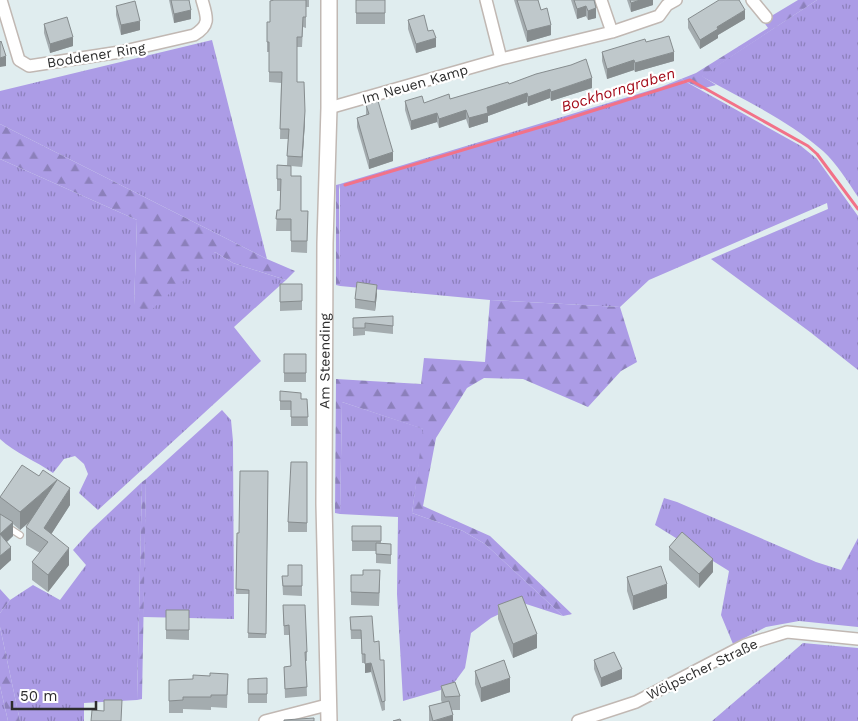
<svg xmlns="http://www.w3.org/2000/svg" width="858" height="721" viewBox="0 0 858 721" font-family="'Work Sans',sans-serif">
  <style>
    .grass { fill: url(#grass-tufts) }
    .forest { fill: url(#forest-firs) }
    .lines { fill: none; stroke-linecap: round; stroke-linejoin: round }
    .stream { stroke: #f27288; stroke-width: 3 }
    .lane-casing { stroke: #c1b8b3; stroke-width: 8 }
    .street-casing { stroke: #c1b8b3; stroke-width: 14 }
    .secondary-casing { stroke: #c1b8b3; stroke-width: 18 }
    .lane { stroke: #fff; stroke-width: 5.5 }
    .street { stroke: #fff; stroke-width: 11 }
    .secondary { stroke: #fff; stroke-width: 15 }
    .wall { fill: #a4acaf }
    .shaded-wall { fill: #868c8e }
    .building { fill: #bfc8cb; stroke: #868c8e }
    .labels { text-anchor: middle; stroke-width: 4.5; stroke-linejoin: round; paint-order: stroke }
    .street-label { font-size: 14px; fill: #2d2d2d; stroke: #fff }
    .water-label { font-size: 15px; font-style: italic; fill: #a40b19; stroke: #fff }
  </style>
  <defs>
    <pattern id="grass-tufts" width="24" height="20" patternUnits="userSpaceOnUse" patternTransform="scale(1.25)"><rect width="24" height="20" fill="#ac9ce6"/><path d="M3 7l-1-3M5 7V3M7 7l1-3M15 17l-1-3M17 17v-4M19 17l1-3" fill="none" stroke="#8c80bb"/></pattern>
    <pattern id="forest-firs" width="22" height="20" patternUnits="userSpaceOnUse" patternTransform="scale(1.25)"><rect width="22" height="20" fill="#ac9ce6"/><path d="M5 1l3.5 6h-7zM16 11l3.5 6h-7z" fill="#8c80bb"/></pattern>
  </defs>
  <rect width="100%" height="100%" fill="#e0edef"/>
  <path class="grass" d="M817,0H858V197C848,182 837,164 823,151C788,120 742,99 701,76Z
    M212,40L267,259L0,124V91Z
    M681,79L801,146L817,159L858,216V370L810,332L711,259L828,209L827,203L649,280L620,307L490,300L340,286V184L661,87Z
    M0,159L137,220L134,305L215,252L233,263L286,280L234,327L261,361L98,510L79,493L88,474L84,464L75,456L64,459L53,473C36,461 15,453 0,439Z
    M342,402L424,429L412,513L463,531L485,544L563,616L523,603L491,618L471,633L465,668L451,687L403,701L397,594L398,517L340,514Z
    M222,410L231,420L233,441L234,619L143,617L146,479Z
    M142,482L137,700L84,703V721H20L0,627V613L10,600L33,585L60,600L86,565L73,550L91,530Z
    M664,498L677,502L816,562L841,570L858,538V627L799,621L766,627L733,644L721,615L729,571L655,525Z
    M803,643L858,648V721H712Z
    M0,686L8,721H0Z"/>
  <path class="forest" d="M798,0H817L702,76L716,85L701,89L681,79L696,73L768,28L763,21Z
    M0,124L267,259L295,271L286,280L233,263L215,252L148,313L134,305L137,220L0,159Z
    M340,184L339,190L340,286L336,285V185Z
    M490,300L620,307L637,362L621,371L588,407L523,379L484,378L467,388L436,438L423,506L490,536L572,614L563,616L485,544L463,531L412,513L423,429L342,402L340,514L335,513L336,379L421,384L424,358L485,362Z
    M146,479L142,699L137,700L142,482Z
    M0,589L10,600L0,613Z
    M0,627L20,721H8L0,686Z"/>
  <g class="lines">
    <path class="stream" d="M345,185L554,123L690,80L808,146L817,154L858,209"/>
    <g class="lane-casing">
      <path id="lane" d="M0,522L20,535"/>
    </g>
    <g class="street-casing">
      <path id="street" d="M1,0L19,60L29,66L120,52L194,35C211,25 207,17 202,0
        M486,0L501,59
        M601,0L612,32
        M752,0L766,17
        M329,108L501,59L612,32L659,16L667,5L676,0
        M265,721L327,705
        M578,721L636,702L745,645L787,632L858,639"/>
    </g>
    <g class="secondary-casing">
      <g id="secondary">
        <path id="s1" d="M329,721L324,504L325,243L329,108V0"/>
      </g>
    </g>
    <use href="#lane" class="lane"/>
    <use href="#street" class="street"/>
    <use href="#secondary" class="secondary"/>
  </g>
  <path class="wall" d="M169,0H189L191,19L174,23Z
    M274,0H309V7H306V28L303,27L302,47H297V82L305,121L302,167L291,166V176L301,211H308L307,253L291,252V231H276L277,210H280L281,191H277V165H287L288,139H280L281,83L269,82V52H267V22H270Z
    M356,0H385V24H356Z
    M514,0H538L541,10L551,35L527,42Z
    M571,0H594L596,18L588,20L586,16L577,19Z
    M627,0H653V5L631,12Z
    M116,6L140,30L121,35L116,15Z
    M688,19H745L718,35V38L700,49L688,28Z
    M408,20L428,31L436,47L416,53L408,29Z
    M44,24L73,46L50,53L44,33Z
    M646,42L674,61L635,72L634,70L607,79L602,61V52Z
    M509,84L592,88L551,101L550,98L528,106L527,102L488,116V122L469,128L466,119L439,128L437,122L411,130L405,110V101L424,103L450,99Z
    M366,105L393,161L369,169L357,127V118L366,115Z
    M280,284H302V310L280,311Z
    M377,294L375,311L355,308V299Z
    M353,318L393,324V334L365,331V335L353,336Z
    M284,354H306V382H284Z
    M280,391L301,399H307L308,426H291V410H280Z
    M307,462V532H288V522Z
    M268,471L266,638H248L249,594H236L237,533H239Z
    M0,497L70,505L51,534L69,565L48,592L32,580V562L40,553L26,545V527L31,521L20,530L13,524V536L7,542L11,560L0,570Z
    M352,526H381V543L391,553V564L376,563V551H352Z
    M669,547L713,572L699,588L669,560Z
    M302,565V596L283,595L282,576H288Z
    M351,575H363L380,584L379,606L351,605Z
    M627,577L667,598L633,610L627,591Z
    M283,605L307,652V661H306L307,696L285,698L284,667L291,666L289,635H284Z
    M498,605L537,648L513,658L498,619Z
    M166,610H189V640L166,639Z
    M350,617L374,642L380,660H384L385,710L382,711L371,672L365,673V663H362L361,639H351Z
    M594,660L622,679L601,687L594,669Z
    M475,671L510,692L481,702L475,684Z
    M228,674L227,708L211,707V710L183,709V713H169V680L193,679Z
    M248,679L267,694V703H248Z
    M441,686L460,696V710H452L453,721H429V706L442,703L441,700Z"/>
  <path class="shaded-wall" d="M640,0H653V5L631,12V3Z
    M586,6V16L577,19V9Z
    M596,8V18L588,20V11Z
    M191,10V19L174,23V14Z
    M745,10V19L718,35V38L700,49V40L717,27Z
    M140,21V30L121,35V25Z
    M551,25V35L527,42V31Z
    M73,37V46L50,53V44Z
    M436,38V47L416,53V44Z
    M674,52V61L635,72V63Z
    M6,56V66L0,67V58Z
    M634,60V70L607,79V69Z
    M592,78V88L551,101V92Z
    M550,89V98L528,106V97Z
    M527,93V102L488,116V122L469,128V118L487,107Z
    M466,110V119L439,128V119Z
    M305,111V121L302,167V157Z
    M437,113V122L411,130V121Z
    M393,152V161L369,169V160Z
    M377,285V294L375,311V302Z
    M57,480V497L20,530V512Z
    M70,488V505L47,541L44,528Z
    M13,522V536L0,548V534Z
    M11,547V560L0,570V556Z
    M69,548V565L48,592V575Z
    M713,559V572L699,588V574Z
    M667,584V598L633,610V596Z
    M537,634V648L513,658V644Z
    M371,663V672L365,673V664Z
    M622,669V679L601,687V678Z
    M510,678V692L481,702V688Z
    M453,715V721H435Z"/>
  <path class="building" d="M171,0H189L191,10L174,14Z
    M274,0H306V17H303L302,37H297V82H304L305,111L302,157L287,156L289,129H280L282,72H269V42H267V22H270V1Z
    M356,0H385V13H356Z
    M517,0H538L541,10L547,8L551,25L527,31Z
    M574,0H594L596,8L588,11L586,6L577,9Z
    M630,0H640L631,3Z
    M719,0H739L745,10L717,27L718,29L700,40L688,19Z
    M135,1L140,21L121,25L116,6Z
    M424,15L428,31L433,30L436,38L416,44L408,20Z
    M67,17L73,37L50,44L44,24Z
    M669,36L674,52L635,63L634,60L607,69L602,52L645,39L646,42Z
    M1,41L6,56L0,58V42Z
    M586,59L592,78L551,92L550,89L528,97L527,93L487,107L488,113L469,118L466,110L439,119L437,113L411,121L405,101L422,96L424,103L449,94L450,99L508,82L509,84L536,74L571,65Z
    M378,101L393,152L369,160L357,118L369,114L366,105Z
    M277,165L291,166V176H301V211H308L307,241H291V219H276L277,210H280L281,179H277Z
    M357,282L377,285L375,302L355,299Z
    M280,284H302V301L280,302Z
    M393,316V326L365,323V328H353V318Z
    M284,354H306V373H284Z
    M280,391L301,393V399H307L308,417H291V401H280Z
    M291,462H307V523L288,522Z
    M22,465L39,476L43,470L70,488L44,528L69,548L48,575L32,562L48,542L26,527L57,480L20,512L0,497Z
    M240,471H268L266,634L248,633L249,590L236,589L237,533H239Z
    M0,514L13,522L0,534Z
    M352,526H381V541H352Z
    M682,532L713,559L699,574L669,547Z
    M0,534L11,547L0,556Z
    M376,543L391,544V555L376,554Z
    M288,565H302V586H283L282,576H288Z
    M661,566L667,584L633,596L627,577Z
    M363,570H380L379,593L351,592V575H363Z
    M522,596L537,634L513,644L498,605Z
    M283,605H305L307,652H305L307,687L285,689L284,667L291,666L289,625L284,626Z
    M166,610H189V630H166Z
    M372,616L374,642L379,641L380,660H384L385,701L382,702L371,663L365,664V654H362L361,630H351L350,617Z
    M614,652L622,669L601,678L594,660Z
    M504,660L510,678L481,688L475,671Z
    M210,673L228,674L227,695H211V697H183V700L169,701V680L193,679V675L210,676Z
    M267,678V694H248V679Z
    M455,682L460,696L445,697L441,686Z
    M104,700H122L121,721H91L92,710L104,711Z
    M449,701L453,715L433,721L429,706Z
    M314,718V721H284V720Z
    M400,719L401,721H393Z"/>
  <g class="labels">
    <g class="street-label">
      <text transform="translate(96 55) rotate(-9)" y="5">Boddener Ring</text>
      <text transform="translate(415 84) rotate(-16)" y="5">Im Neuen Kamp</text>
      <text dy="5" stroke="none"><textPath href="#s1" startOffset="360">Am Steending</textPath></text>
      <text transform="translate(702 669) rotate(-26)" y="5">Wölpscher Straße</text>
    </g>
    <g class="water-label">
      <text transform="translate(618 90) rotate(-17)" y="5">Bockhorngraben</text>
    </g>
  </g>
  <path d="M12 701v8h84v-8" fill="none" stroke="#2d2d2d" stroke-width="2.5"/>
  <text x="20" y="701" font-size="15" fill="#2d2d2d" stroke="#ffffff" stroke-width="4" paint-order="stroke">50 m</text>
</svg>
